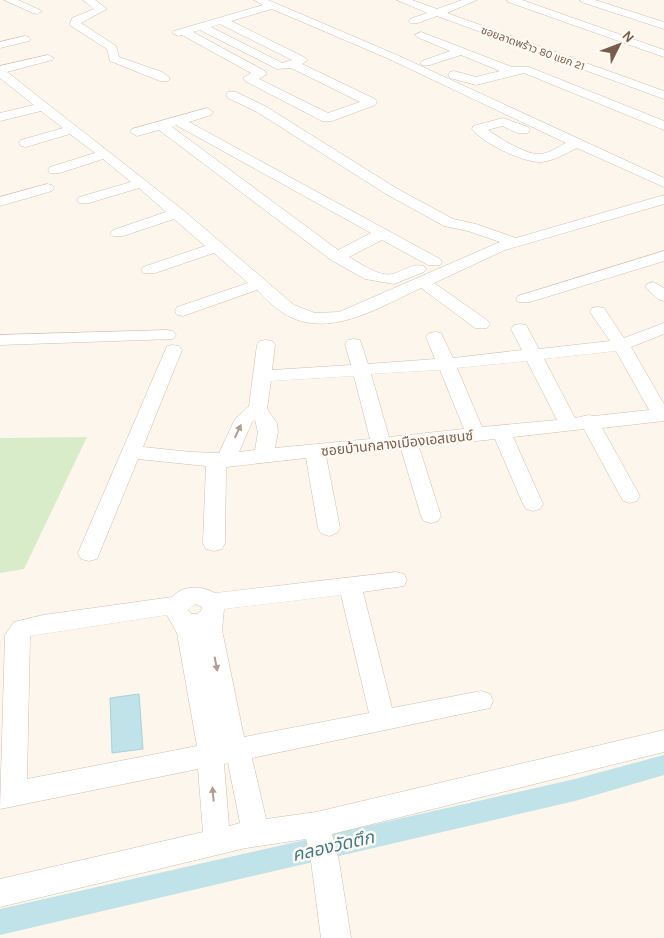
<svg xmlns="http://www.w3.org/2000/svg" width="664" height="938" viewBox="0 0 664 938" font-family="Karla,'Noto Sans Thai',sans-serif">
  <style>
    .green { fill: #d8ecc9 }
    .water { fill: #bfe3e8; stroke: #a5d3da }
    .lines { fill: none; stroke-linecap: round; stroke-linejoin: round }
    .canal { fill: #bfe3e8; fill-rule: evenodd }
    .minor-casing { stroke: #d1beb0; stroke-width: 1 }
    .minor { fill: #fff; fill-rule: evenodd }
    .oneway { fill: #af9d94 }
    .labels { text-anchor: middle; stroke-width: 5; stroke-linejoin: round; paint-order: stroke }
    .far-street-label { font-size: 11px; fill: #7a5c4d; stroke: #fffaf3 }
    .street-label { font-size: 14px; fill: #7a5c4d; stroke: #fffaf3 }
    .near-water-label { font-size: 18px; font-style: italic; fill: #437c86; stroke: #fffaf3 }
  </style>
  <rect width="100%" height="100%" fill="#fdf6ec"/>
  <path class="green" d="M87,437L24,569L0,573V438Z"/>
  <path class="water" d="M139,694L143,749L112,753L110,698Z"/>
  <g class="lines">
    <path class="canal" d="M664,755V775L575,801L0,935V909L575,779Z"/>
    <g class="minor-casing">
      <path id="minor" d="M4,0H18L42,11L37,14L33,13Z
        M83,0H95L107,9L81,23L116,46L119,57L162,72L170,78L168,81H160L110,61L107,49L71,26L70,24L72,18L94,9Z
        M254,0H268L397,55L664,178V187L577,148C566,153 554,161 541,162C524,163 482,143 472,129L473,126L503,118L528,127L530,130L528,133H518L502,126L488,130C499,138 528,156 541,154C550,153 559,146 566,143L389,59L272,9L231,21L306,58L308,60L302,64L375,99L377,102L375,105L332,121H322L245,81L243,78L251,73L182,35L178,36L172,33L174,31L263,5ZM220,24L292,60L282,63L211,27ZM200,30L277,69L291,68L360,102L328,113L259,79L267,74L265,71L193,32Z
        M397,0H412L437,9L462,0H477L447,13L664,91V99L437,16L418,23H410L409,21L410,19L427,13Z
        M507,0H522L664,50V57L508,2Z
        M580,0H595L664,22V29L581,2Z
        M421,32L512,67H529L664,121V130L524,73L476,85L450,78L448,75L450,72L454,71L476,77L500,71L461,55L430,65H422L420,63L422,61L450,51L417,37L415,35Z
        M25,36L29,37L31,39L29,41L0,48V42Z
        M48,55L54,58L52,60L7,72L183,210L294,305L315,313L339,312L500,242L468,231L444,226L386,194L257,112L228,98L226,95L228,92H236L265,106L396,188L453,219L476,224L516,238L664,195V204L505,250L434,283L487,320L490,324L487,328H475L421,288C379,307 328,341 283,313C273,307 265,298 257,290L183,316L177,315L175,311L177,307L248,283L214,253L155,273H143L141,270L143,267L205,246L174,219L123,236H113L110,233L113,230L166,212L139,188L89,203H79L77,200L79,197L131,182L103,159L60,173H50L48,170L50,167L95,153L70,134L26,147L21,146L19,143L21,140L63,128L41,111L0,121V113L34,105L0,78V66Z
        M207,108L213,112L211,115L189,122L440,259L442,262L440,265H428L382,240L349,257C362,264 378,277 393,274C404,271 412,263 424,266L426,269L424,272L394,284L365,279L331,260L159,130L137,136L130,132L132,129ZM176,125L371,233L338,250L172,127Z
        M47,184L52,185L54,188L52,191L0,206V197Z
        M664,251V261L530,302H518L516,299L518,296Z
        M653,282L664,288V301L658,299L645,287L647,284Z
        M598,307L604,308L624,338L664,323V334L631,347L664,404V421L602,428L640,496L637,501L630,503L623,501L584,429L513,437L543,504L540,509L533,511L526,509L523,504L495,439L419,447L441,516L438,521L431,523L424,521L421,516L401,449L326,456L340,528L337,533L329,536L321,533L318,528L306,458L226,467L225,543L222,549L214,551L206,549L203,543L206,466L138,459L97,559L89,561L81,559L78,553L167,346L173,345L179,346L182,350L143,447L191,452L219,453L235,419L249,406L257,345L260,341L266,340L272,341L275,345L272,370L351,365L345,344L348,340L354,339L360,340L368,364L435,359L426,337L429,333L435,332L441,333L453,358L522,350L511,329L514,325L520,324L526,325L539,349L610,341L590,312L592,308ZM616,351L649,410L594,416L589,415L575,418L544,359ZM527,361L557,420L482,427L457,368ZM440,370L464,429L389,437L371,374ZM354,376L370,439L275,448L278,432L277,423L267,409L271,381ZM255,420L258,432L255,450L239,452L252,422Z
        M167,330L173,331L176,335L173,339L0,345V335Z
        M396,572L404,574L407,580L404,586L363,592L392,708L481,691L490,694L493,701L490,708L252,758L266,819L316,812L664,730V752L332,834L339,861L351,938H321L311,861L306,839L246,848L0,907V879L203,832L198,769L0,809L5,635L14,622L43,615L172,597C183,585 201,585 215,593ZM341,595L369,713L244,737L222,630L224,609ZM195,604L202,607L201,611L197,614H191L188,610ZM167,615L177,633L197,746L27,779L30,636ZM228,763L240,823L229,826L224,764Z"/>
    </g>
    <use href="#minor" class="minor"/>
  </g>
  <defs><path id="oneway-solid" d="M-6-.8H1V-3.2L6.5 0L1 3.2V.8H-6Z" transform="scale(1.25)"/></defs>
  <g class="oneway">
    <use href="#oneway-solid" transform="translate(238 431) rotate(-65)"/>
    <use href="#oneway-solid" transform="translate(216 664) rotate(79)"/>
    <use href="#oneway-solid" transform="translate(213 794) rotate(-95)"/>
  </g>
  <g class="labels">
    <g class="far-street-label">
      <text transform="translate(533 48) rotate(20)" y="4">ซอยลาดพร้าว 80 แยก 21</text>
    </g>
    <g class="street-label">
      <text transform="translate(397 443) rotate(-6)" y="5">ซอยบ้านกลางเมืองเอสเซนซ์</text>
    </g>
    <g class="near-water-label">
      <text transform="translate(333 846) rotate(-13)" y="6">คลองวัดตึก</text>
    </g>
  </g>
  <g transform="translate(619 45) rotate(48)" stroke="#fffaf3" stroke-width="4" paint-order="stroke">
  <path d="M0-4L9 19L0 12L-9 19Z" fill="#7a5c4d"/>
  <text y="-8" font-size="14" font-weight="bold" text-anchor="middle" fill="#7a5c4d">N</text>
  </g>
</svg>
